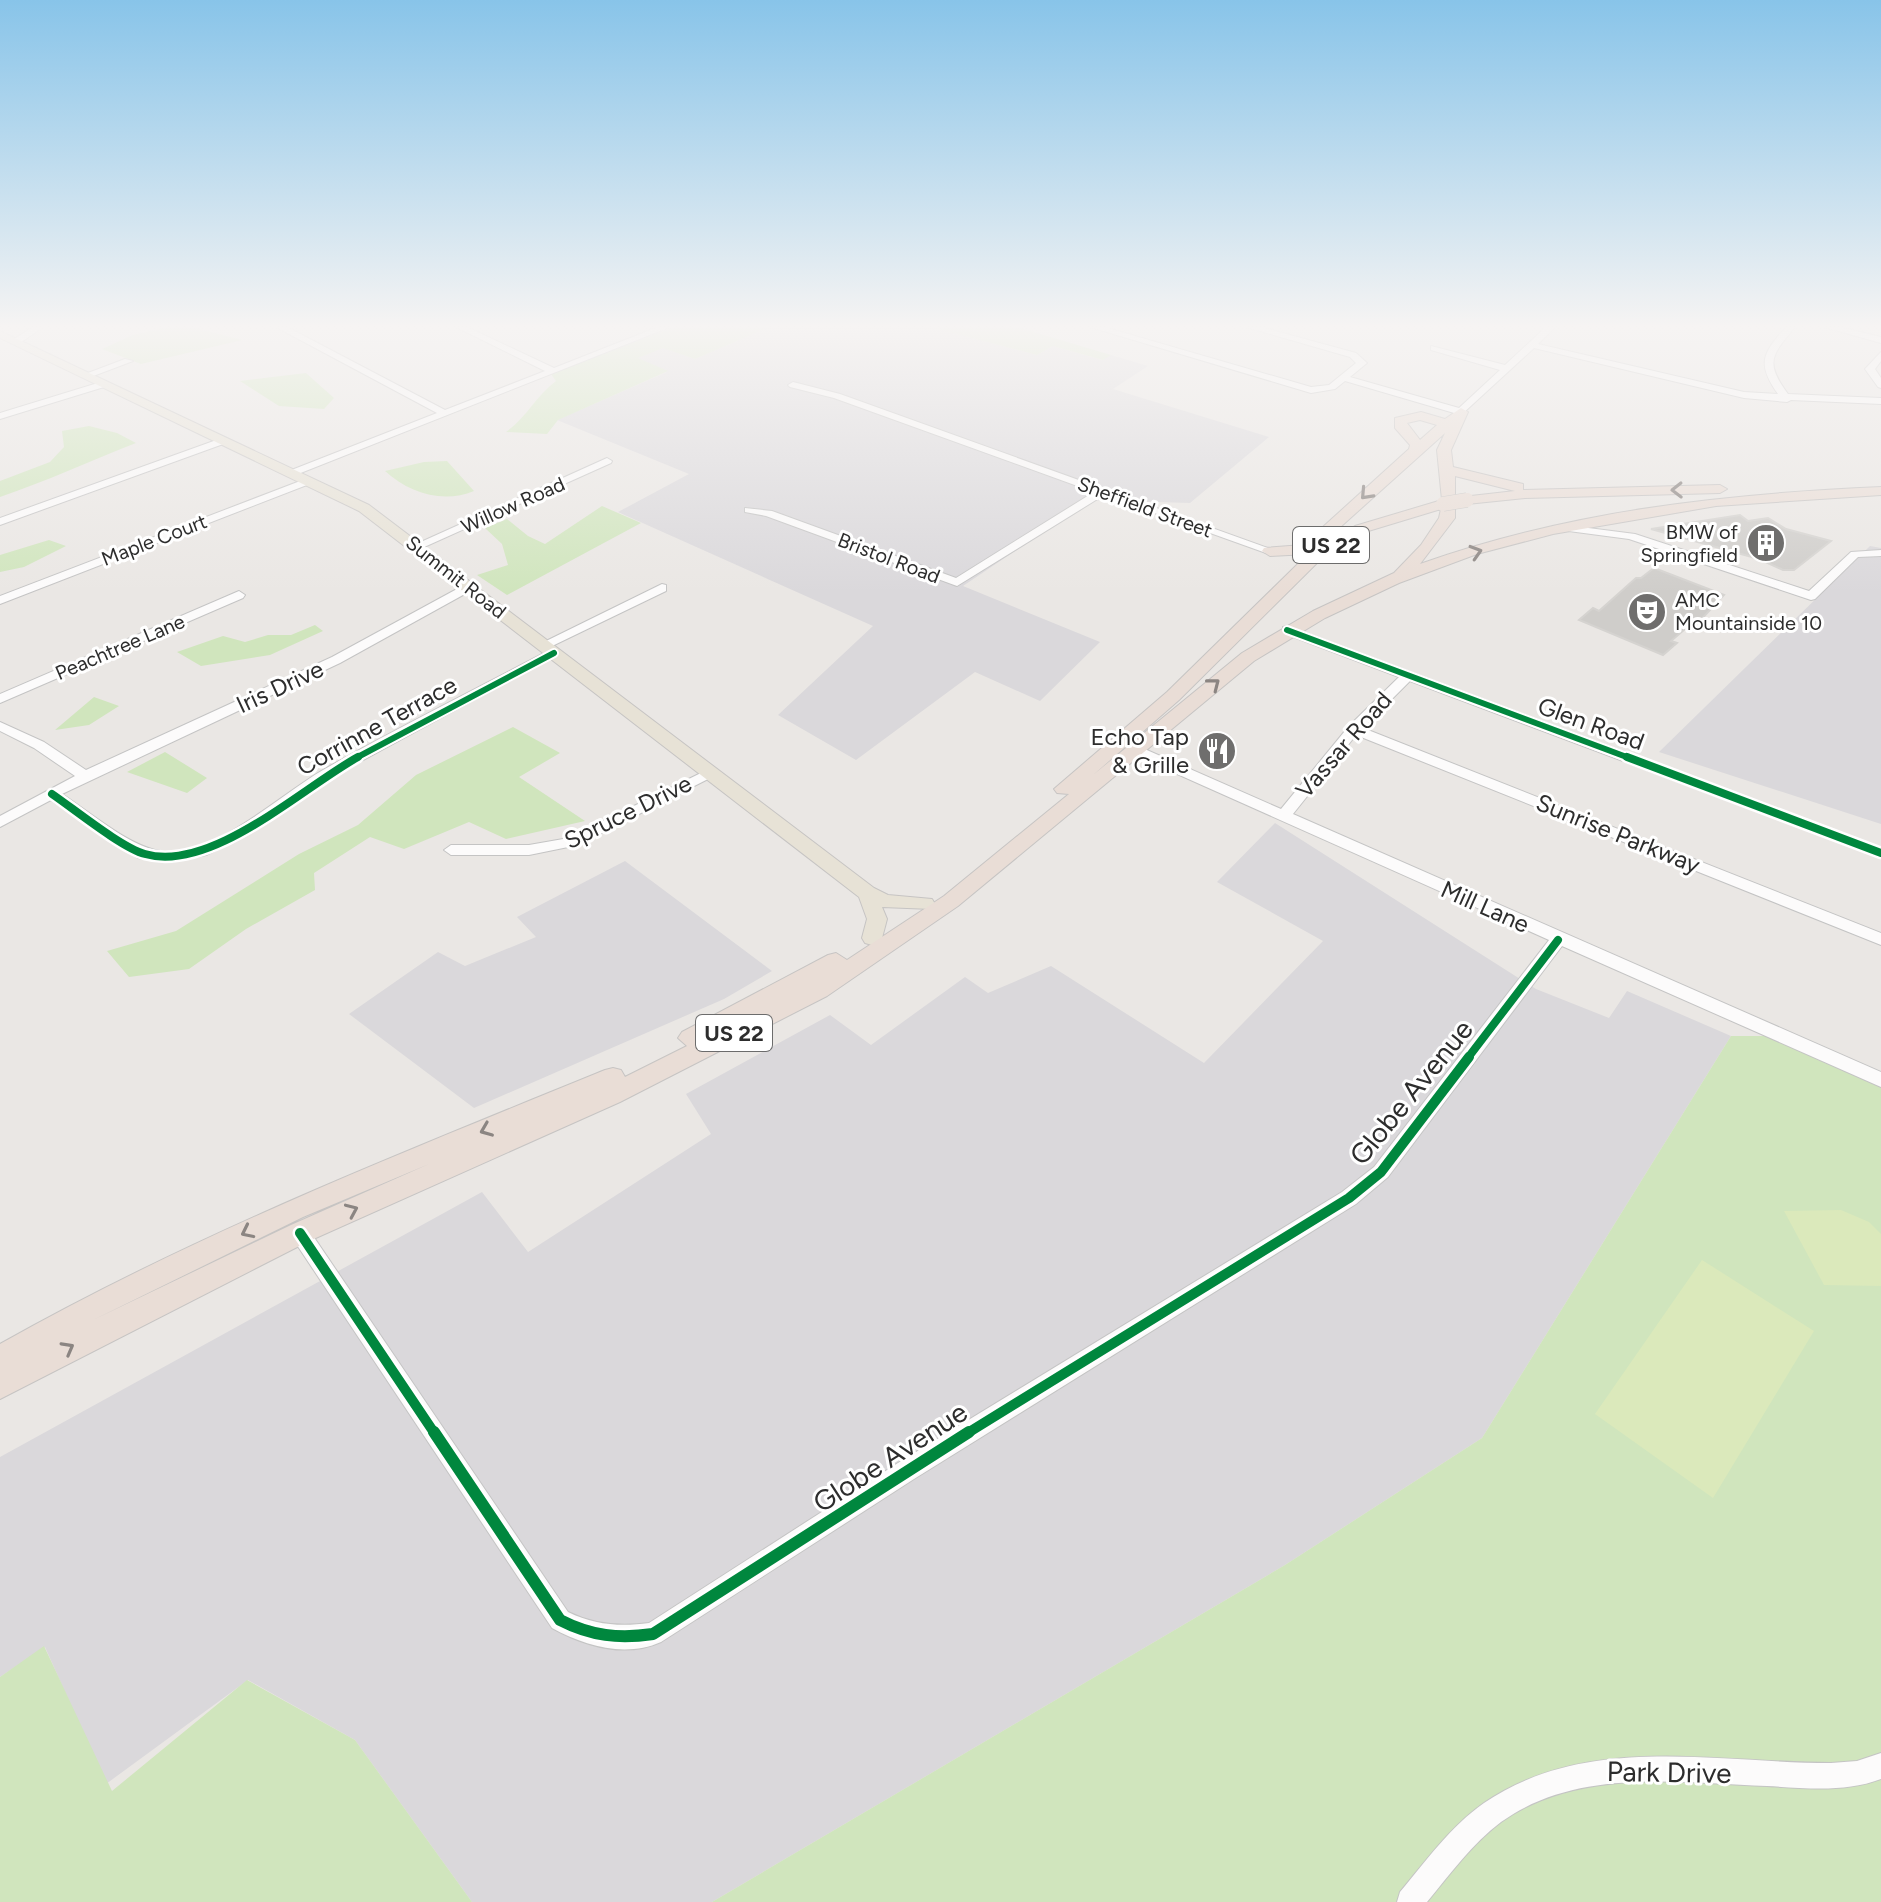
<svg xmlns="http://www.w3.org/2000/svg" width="1881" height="1902" viewBox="0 0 1881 1902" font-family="Figtree,sans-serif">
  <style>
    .industrial { fill: #dad8db }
    .green { fill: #d0e5bd }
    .pitch { fill: #dbe9bb }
    .building { fill: #cfcdca; stroke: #d5d3d0; stroke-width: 2 }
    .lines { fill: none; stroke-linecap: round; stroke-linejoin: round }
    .minor-casing { stroke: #c4c4c4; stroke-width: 2 }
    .major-casing { stroke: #c6c4c3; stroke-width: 2 }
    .highway-casing { stroke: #c6c4c3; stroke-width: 2 }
    .minor { fill: #fcfbfb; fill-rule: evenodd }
    .major { fill: #e7e2d6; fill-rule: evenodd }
    .highway { fill: #e9ddd6; fill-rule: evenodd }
    .highway-bridge-casing { stroke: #c6c4c3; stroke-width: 15; stroke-linecap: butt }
    .highway-bridge { stroke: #e9ddd6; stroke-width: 14 }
    .cycleway-far3-casing { stroke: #fff; stroke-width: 10 }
    .cycleway-far2-casing { stroke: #fff; stroke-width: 13 }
    .cycleway-far1-casing { stroke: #fff; stroke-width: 15 }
    .cycleway-casing { stroke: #fff; stroke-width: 17 }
    .cycleway-far3 { stroke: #00873e; stroke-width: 6 }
    .cycleway-far2 { stroke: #00873e; stroke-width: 8 }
    .cycleway-far1 { stroke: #00873e; stroke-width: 10 }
    .cycleway { stroke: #00873e; stroke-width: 12 }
    .oneway { stroke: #8b8582 }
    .labels { text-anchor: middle; stroke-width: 6; stroke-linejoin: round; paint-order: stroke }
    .far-street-label { font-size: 20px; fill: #2d2d2d; stroke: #fff }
    .far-poi-label { font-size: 20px; fill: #2d2d2d; stroke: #fff; text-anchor: end }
    .shield { fill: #fff; stroke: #6c6c6c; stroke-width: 2 }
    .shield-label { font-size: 22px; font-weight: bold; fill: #2d2d2d }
    .street-label { font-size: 24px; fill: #2d2d2d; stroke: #fff }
    .poi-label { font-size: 24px; fill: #2d2d2d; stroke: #fff; text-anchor: end }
    .near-street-label { font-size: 28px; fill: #2d2d2d; stroke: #fff }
  </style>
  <rect width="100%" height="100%" fill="#eae7e4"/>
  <path class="industrial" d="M769,327H930L1037,355L1053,346L1102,360L1111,355L1148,366L1113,389L1269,437L1190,503L1091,500L963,586L1100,642L1040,701L975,672L856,760L778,715L873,626L618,512L689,474L557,420L667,372L637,358L664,347L695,359Z
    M1870,546L1881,548V824L1659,752Z
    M1275,823L1536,989L1609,1018L1627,991L1731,1036L1482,1438L1285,1565L712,1902H472L355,1740L248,1680L106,1784L45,1647L0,1677V1457L482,1192L528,1252L711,1134L686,1094L830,1015L871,1045L965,977L988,993L1051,966L1204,1063L1323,941L1217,882Z
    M625,861L772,971L724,999L474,1108L349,1014L438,952L465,966L536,937L517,917Z"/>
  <path class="green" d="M168,327H192L242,340L141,364L102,349L133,335Z
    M674,327H769L695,359L663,348L638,358L668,371L558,420L547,434L506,432C527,417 536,396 556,381L551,374Z
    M930,327H1017L1111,355L1103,360L1053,346L1037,355Z
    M306,373L334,398L324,409L279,406L240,381Z
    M89,426L117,433L136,443C90,461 47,481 0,497V481L50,462L64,447L62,431Z
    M447,461L474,491C443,504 409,493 385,471L424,462Z
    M602,506L641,523L507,595L477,575L508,565L502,544L485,528L507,519L528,536L545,544Z
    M49,540L66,546L24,567L0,572V555Z
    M315,625L323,631L270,655L201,666L177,652L223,636L245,642L268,635H291Z
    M94,697L119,706L89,725L55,730Z
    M513,727L560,753L519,777L585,821L506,839L469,822L404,849L370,837L314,873L315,890L246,929L189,969L129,977L107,951L176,931L299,854L358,825L416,775Z
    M165,752L207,778L187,793L127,772Z
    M1731,1036H1777L1881,1080V1902H712L1285,1565L1482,1438Z
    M44,1646L112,1791L247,1680L355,1740L472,1902H0V1677Z"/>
  <path class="pitch" d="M1841,1210L1869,1222L1881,1234V1286L1824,1285L1784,1211Z
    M1702,1260L1814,1331L1713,1498L1595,1414Z"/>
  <path class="building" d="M1740,515L1748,521L1768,518L1786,529L1831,541L1794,570H1783L1759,559L1651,529Z
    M1654,568L1724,595L1697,624L1692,623L1671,641L1677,643L1663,655L1579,620L1593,608L1599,611L1636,578H1641Z"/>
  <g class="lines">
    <g class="minor-casing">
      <path id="minor" d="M33,327H43L20,343H14V339Z
        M276,327H287L445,410L545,371L456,327H467L554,368L658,327H670L293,476L289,475V471L437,413Z
        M1090,327H1104L1311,387L1329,385L1356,363L1350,357L1246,327H1261L1356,353L1367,363L1350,377L1459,408L1500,370L1431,350V346L1505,365L1546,327H1555L1538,344L1744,392L1778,394C1756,363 1763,353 1786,327H1795C1772,355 1764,362 1788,394L1881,398V404L1791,400L1787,402L1744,398L1534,348L1461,415L1345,381L1335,389L1311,393Z
        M1824,327H1839L1881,337V343Z
        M1881,352V361L1875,369L1881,378V388L1878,387L1865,369Z
        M125,359L133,361L88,378L80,376Z
        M101,382L106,385L104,387L0,419V413Z
        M793,382L840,394L1276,551L1266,553L1104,495L957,586L766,516L745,512V508L772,511L956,578L1094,492L834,398L790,387L788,385Z
        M222,438L226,439V443L0,525V518Z
        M607,458L612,461L611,463L422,548L412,546Z
        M308,478L312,479V483L0,604V596Z
        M1565,525L1635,534L1809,591L1851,552L1881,550V556L1858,557L1815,599L1811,600L1629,539L1561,530L1559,528Z
        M468,583L474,587L472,590L340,663L62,794C91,813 134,851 168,852C221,852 278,796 323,770C397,728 474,690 550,650H558L560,653L332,777L237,840L206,855L170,862L138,858L51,800L0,827V816L75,776L34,748L0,731V722L44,742L86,770L332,657Z
        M662,584L666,585V591L548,648L544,649L538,645Z
        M239,591L245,595L243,598L0,703V694Z
        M1287,626L1881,848V858L1410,681L1363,728L1881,933V945L1356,735L1293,814L1881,1072V1087L1562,946L1388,1177L1356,1204L914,1479L661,1642C625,1658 585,1646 552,1628L293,1239L290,1233L293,1227L300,1225L307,1227L568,1612C594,1625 621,1627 649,1623L898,1463L1342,1192L1374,1167L1549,940L1130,753L1128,750L1130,747H1140L1281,809L1349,726L1399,677L1283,633V627Z
        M707,770L714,774L712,777L578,845L529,855H451L444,850L451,845H529L569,838Z
        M1881,1753V1779C1844,1793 1805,1788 1767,1786C1678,1783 1578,1767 1501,1822C1472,1844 1450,1874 1427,1902H1397L1400,1892C1426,1861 1451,1826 1484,1803C1587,1733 1714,1763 1831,1763L1857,1761Z"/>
    </g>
    <g class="major-casing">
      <path id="major" d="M0,331L369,505L874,888L888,895L932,899L935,904L932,909L882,907L887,919L882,938L872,945L865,943L862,938L867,919L859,897L359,511L0,338Z"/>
    </g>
    <g class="highway-casing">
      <path id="highway" d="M1461,408L1468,412L1451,450L1453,467L1523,484V490L1720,485L1727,489L1720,493L1525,498L1467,504L1462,503V497L1515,491L1455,476V518L1420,564C1569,511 1723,494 1881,487V495L1716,506L1553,534L1477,554L1399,583L1325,618L1254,661L958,906L827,996L620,1102L309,1241L0,1399V1344C193,1235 399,1154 605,1070L613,1068L621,1070L625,1077L687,1046L678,1038L682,1032L828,955L836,953L847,960L944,896L1069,794L1057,793L1054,789L1167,692L1308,554L1270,556L1262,551L1264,548L1303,545L1409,449L1410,445L1395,428V418L1421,412L1445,419ZM1420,420L1437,425L1420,440L1407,423ZM1445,433L1437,450L1442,500L1355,526L1317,548ZM1441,509L1439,518L1421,545L1394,573L1313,611L1242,653L1093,775L1179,700L1322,558L1365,532ZM429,1164L291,1225L93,1320L303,1217Z"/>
    </g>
    <use href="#minor" class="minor"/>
    <use href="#major" class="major"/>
    <use href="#highway" class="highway"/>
    <g class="highway-bridge-casing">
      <path id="highway-bridge" d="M1443,504L1467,500"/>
    </g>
    <use href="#highway-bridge" class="highway-bridge"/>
    <g class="cycleway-far3-casing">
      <path id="cycleway-far3" d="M1287,630L1632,759
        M354,759L554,653"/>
    </g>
    <g class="cycleway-far2-casing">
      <path id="cycleway-far2" d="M1627,757L1881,853
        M52,794C74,809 122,848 145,854C211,873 302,788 358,757
        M1467,1059L1558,940"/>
    </g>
    <g class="cycleway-far1-casing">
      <path id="cycleway-far1" d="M300,1233L435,1434
        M966,1434L1349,1198L1381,1172L1469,1057"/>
    </g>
    <g class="cycleway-casing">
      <path id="cycleway" d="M434,1432L560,1620C591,1636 619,1639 653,1634L969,1432"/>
    </g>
    <use href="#cycleway-far3" class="cycleway-far3"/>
    <use href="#cycleway-far2" class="cycleway-far2"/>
    <use href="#cycleway-far1" class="cycleway-far1"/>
    <use href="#cycleway" class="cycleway"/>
  </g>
  <defs><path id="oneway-chevron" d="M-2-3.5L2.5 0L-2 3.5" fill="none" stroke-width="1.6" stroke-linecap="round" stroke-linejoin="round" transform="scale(2)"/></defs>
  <g class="oneway">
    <use href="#oneway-chevron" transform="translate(1677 490) rotate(179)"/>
    <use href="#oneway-chevron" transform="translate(1366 494) rotate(133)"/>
    <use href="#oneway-chevron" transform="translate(1476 552) rotate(-17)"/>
    <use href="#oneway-chevron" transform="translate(1214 684) rotate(-38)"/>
    <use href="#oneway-chevron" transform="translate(486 1130) rotate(158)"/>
    <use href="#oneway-chevron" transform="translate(352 1210) rotate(-24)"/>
    <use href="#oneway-chevron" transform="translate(247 1232) rotate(154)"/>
    <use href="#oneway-chevron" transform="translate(68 1348) rotate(-29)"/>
  </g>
  <linearGradient id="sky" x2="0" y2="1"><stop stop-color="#88c4e9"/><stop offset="0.55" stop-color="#f6f4f3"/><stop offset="1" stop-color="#f6f4f3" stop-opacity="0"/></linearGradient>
  <rect width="1881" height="593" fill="url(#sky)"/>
  <defs>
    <g id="building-disc" transform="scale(2)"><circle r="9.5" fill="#6f6e6d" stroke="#fff"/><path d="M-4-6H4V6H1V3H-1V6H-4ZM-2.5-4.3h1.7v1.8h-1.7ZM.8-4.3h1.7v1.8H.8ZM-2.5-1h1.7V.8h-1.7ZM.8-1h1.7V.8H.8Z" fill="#fff"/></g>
    <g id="theatre-disc" transform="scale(2)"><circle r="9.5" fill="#6f6e6d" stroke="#fff"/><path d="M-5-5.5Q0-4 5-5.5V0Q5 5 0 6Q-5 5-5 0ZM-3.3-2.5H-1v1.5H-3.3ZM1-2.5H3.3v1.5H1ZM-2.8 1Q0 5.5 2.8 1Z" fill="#fff"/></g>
    <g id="restaurant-disc" transform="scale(2)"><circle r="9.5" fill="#6f6e6d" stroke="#fff"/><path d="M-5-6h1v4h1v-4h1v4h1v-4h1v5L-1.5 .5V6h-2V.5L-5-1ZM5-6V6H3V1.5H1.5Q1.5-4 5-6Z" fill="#fff"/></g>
  </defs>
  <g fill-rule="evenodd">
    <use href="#building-disc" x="1766" y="543"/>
    <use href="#theatre-disc" x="1647" y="612"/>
    <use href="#restaurant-disc" x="1217" y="751"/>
  </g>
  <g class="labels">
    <g class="far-street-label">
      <text transform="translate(513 505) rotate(-24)" y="7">Willow Road</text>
      <text transform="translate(1145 507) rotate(20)" y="7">Sheffield Street</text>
      <text transform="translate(154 540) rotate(-21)" y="7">Maple Court</text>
      <text transform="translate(889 558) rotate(21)" y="7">Bristol Road</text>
      <text transform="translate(456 577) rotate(38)" y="7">Summit Road</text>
      <text transform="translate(120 647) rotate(-23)" y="7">Peachtree Lane</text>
    </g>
    <g class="far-poi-label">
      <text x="1738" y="539">BMW of<tspan x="1738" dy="23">Springfield</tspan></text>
      <text x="1675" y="607" text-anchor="start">AMC<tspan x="1675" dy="23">Mountainside 10</tspan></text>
    </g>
    <g class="shield">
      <rect x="1293" y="527" width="76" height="36" rx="6"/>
      <rect x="696" y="1015" width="76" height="36" rx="6"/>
    </g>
    <g class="shield-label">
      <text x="1331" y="553">US 22</text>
      <text x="734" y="1041">US 22</text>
    </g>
    <g class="street-label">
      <text transform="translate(280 687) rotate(-25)" y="8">Iris Drive</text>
      <text transform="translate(1591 724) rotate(20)" y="8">Glen Road</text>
      <text transform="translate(377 726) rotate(-29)" y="8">Corrinne Terrace</text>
      <text transform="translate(1344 745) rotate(-49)" y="8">Vassar Road</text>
      <text transform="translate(628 812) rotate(-26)" y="8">Spruce Drive</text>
      <text transform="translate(1618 834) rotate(22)" y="8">Sunrise Parkway</text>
      <text transform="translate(1485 907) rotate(24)" y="8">Mill Lane</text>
    </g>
    <g class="poi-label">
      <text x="1189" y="745">Echo Tap<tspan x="1189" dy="28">&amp; Grille</tspan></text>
    </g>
    <g class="near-street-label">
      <text transform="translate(1411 1092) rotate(-51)" y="10">Globe Avenue</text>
      <text transform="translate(890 1457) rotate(-33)" y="10">Globe Avenue</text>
      <text transform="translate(1669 1772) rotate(1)" y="10">Park Drive</text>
    </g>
  </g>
</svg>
